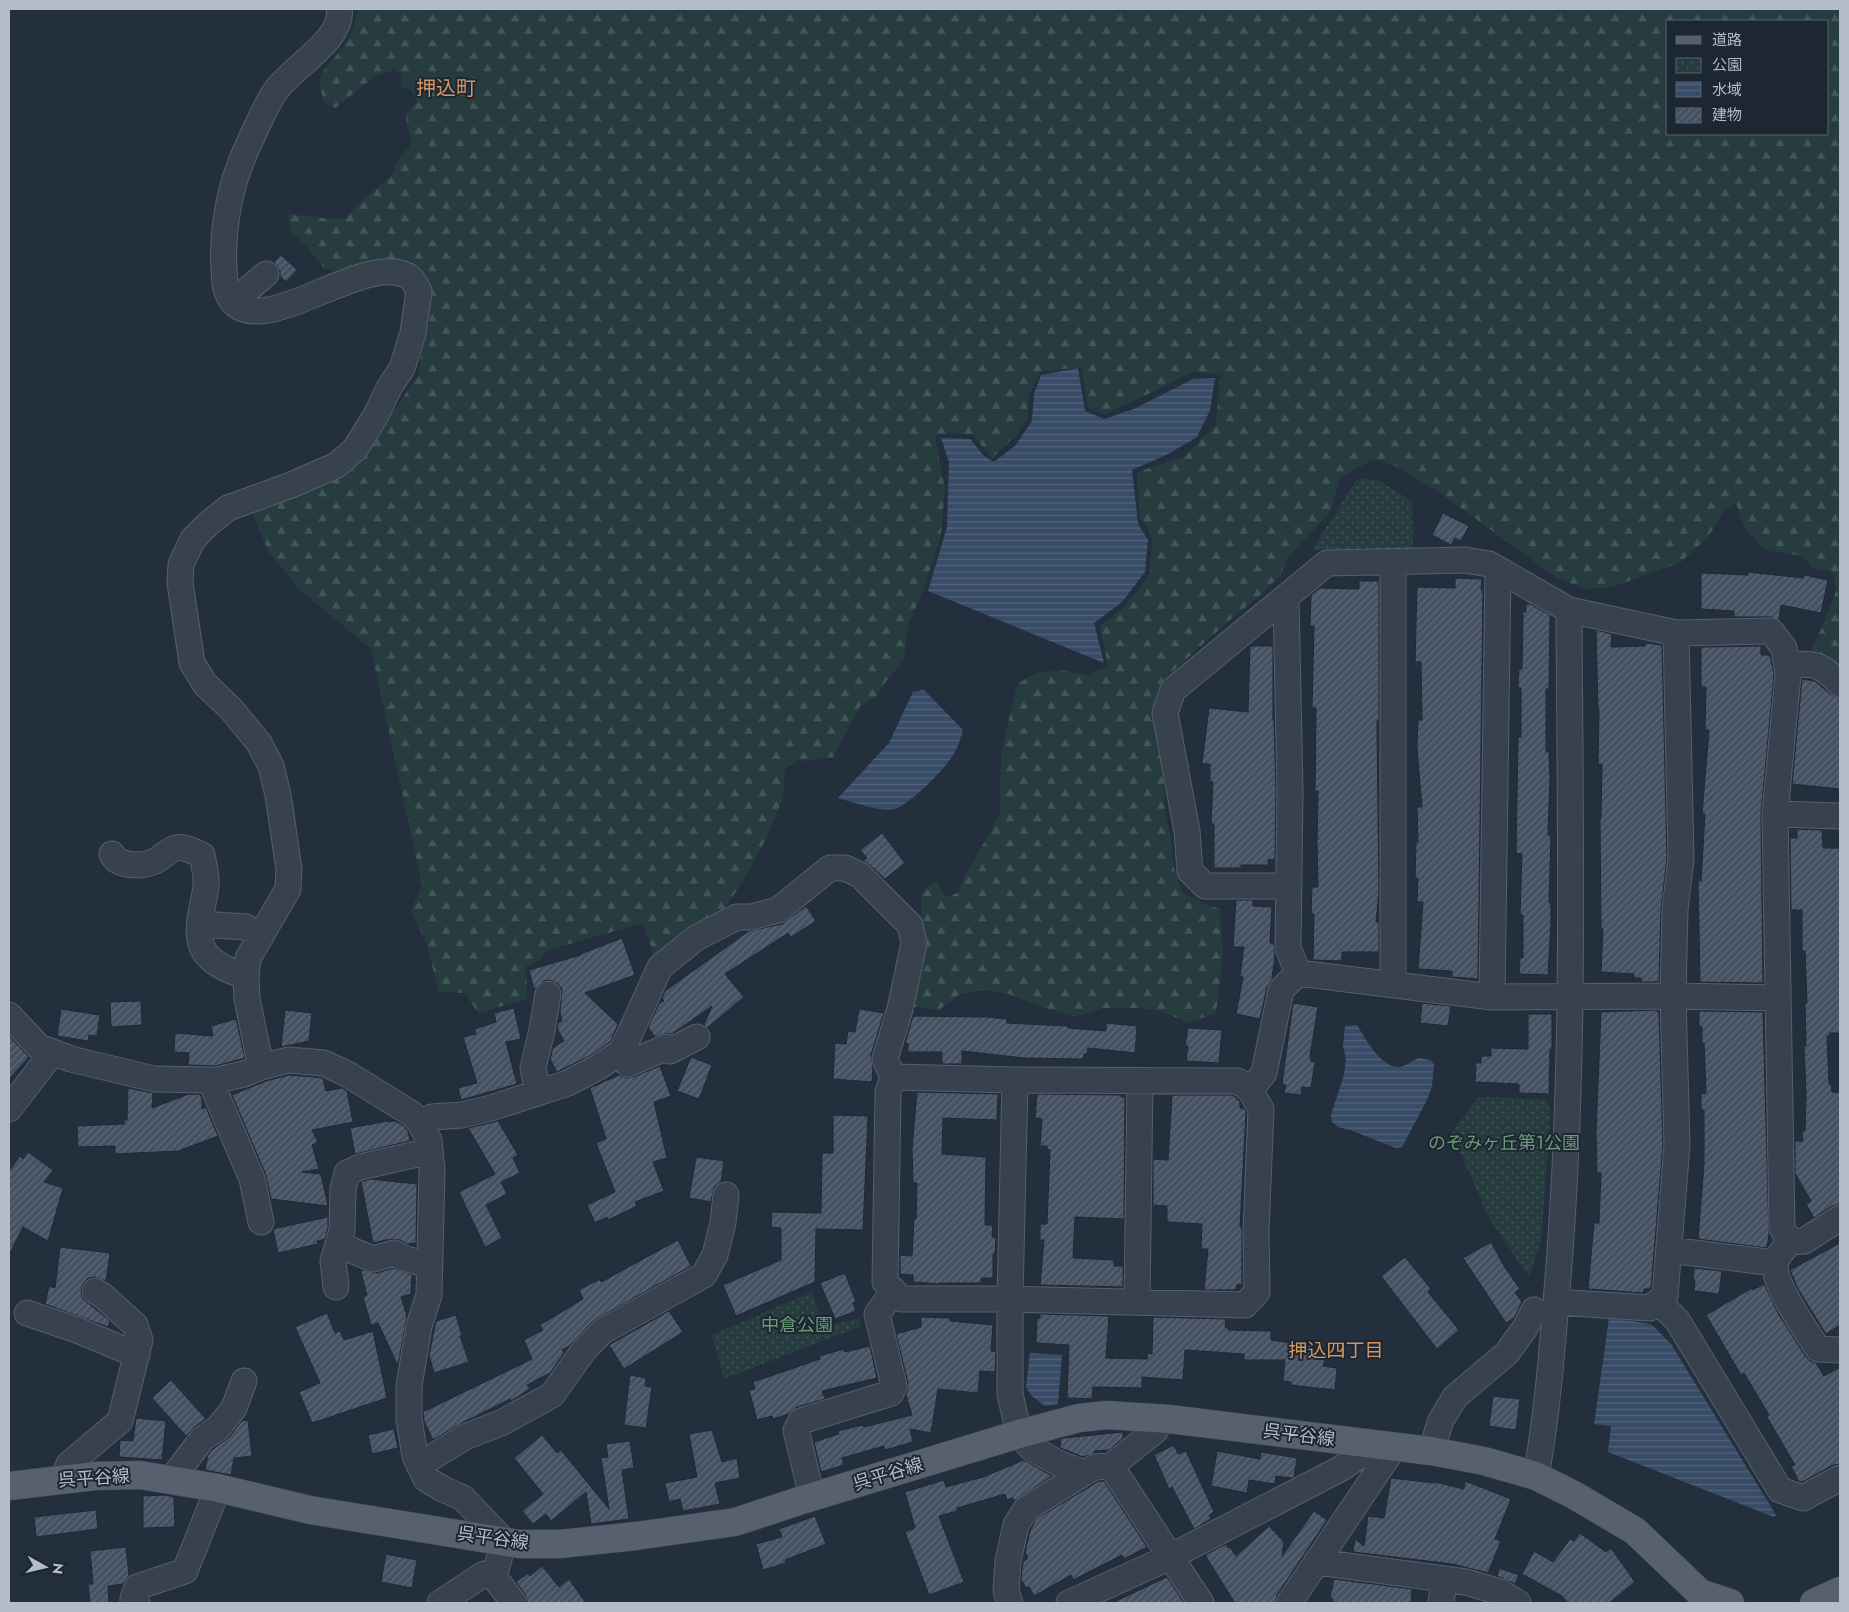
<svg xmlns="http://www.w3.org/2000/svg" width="1849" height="1612" viewBox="0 0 1849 1612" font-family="Jost,'Noto Sans JP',sans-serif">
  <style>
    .forest { fill: url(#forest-firs); fill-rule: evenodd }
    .park { fill: url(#park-dots) }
    .water { fill: url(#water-rules) }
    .building { fill: url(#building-hatch); stroke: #1f2835 }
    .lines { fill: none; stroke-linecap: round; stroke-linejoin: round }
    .minor-casing { stroke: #565f6c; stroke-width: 27 }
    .major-casing { stroke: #414a57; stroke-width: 29 }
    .minor { stroke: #38414e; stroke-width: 25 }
    .major { stroke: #56606e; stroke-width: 28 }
    .labels { text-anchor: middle; stroke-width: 4; stroke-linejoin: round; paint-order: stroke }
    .park-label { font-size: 18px; fill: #6b9a76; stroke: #1d2633 }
    .street-label { font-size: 18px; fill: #b4bcc9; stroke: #1d2633 }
    .neighbourhood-label { font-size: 19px; fill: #d59563; stroke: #1d2633 }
    .quarter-label { font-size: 20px; fill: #d59563; stroke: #1d2633 }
  </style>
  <defs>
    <pattern id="forest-firs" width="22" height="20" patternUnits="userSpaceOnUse" patternTransform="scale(1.25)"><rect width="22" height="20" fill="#263c3f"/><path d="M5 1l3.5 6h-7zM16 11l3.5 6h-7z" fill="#435659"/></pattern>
    <pattern id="park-dots" width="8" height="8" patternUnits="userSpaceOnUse" patternTransform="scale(1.25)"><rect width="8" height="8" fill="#263c3f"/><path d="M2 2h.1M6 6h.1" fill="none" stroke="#435659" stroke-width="1.8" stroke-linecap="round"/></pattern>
    <pattern id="water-rules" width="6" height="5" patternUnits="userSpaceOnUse" patternTransform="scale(1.25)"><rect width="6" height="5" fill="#394c67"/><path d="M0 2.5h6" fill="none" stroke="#53647b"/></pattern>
    <pattern id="building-hatch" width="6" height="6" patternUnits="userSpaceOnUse" patternTransform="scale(1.25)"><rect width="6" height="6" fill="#455162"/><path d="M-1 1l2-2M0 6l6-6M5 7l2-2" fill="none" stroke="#5d6877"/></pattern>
  </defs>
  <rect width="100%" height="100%" fill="#242f3e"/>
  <path class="forest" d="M358,9H1840V673L1810,652L1823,625L1837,588L1831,571L1813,569L1802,556L1764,550L1744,527L1736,503L1723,512L1708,537L1681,562L1613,587L1585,589L1557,578L1439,492L1393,465L1373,459L1340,478L1330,512L1286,560L1281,575L1264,592L1231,619L1163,680L1155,700L1161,723L1165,810L1170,833L1174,868L1182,892L1205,904L1220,909L1223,956L1216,1013L1189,1023L1160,1011L1139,1008H1103L1074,1017L1039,1006L1009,994L985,990L960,994L939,1010L909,1006L922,930L921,893L936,880L946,898L959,892L964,878L1000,814L1001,754L1017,684L1036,673L1062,670L1087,675L1108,666L1100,626L1125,606L1150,574L1152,540L1146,523L1140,519L1137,472L1184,457L1216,425L1220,375L1194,371L1159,389L1105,414L1088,408L1081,367L1040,372L1029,395L1027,419L1016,436L992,458L972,434H938L935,438L945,489L941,535L923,591L908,624L904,660L887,680L876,697L860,706L833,757L809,761L797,760L785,769L783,798L766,839L742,883L721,913L656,962L643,923L548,950L539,961L526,966L527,999L478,1013L465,993L439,992L426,942L411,911L422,885L371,649L299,589L268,551L251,509L380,431L419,374L422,344L429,325L430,304L427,278L403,264L340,274L324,268L307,247L291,232L288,214L322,218H346L357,205L391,176L399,159L409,147L412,140L407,128L406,114L417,102L412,90L401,87V75L394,70C370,74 355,95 335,108L324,102C314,70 326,71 342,48C351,36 356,24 358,9ZM1668,21H1828V134H1668Z"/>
  <path class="park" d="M1365,478L1379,481L1412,501L1413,550H1312L1357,479Z
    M1478,1097L1545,1099L1551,1110L1541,1241L1529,1277L1489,1218L1452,1133Z
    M812,1292L823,1327L860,1318L861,1326L724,1379L712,1335Z"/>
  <path class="water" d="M1078,368L1085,411L1104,419L1134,409L1193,379L1215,378L1210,410L1197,437L1168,454L1132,470L1138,524L1148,540L1145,572L1122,602L1094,623L1104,663L928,591L947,527L949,462L941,438L970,439L984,456L994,462L1015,446L1032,421L1034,394L1041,375Z
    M924,690L963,730C960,740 957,750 951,758C943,771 908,806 894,809C879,812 853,802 838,798L889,743L913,692Z
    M1357,1025C1365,1038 1380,1066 1397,1067C1406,1067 1411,1061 1419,1058L1430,1060L1434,1064L1432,1086L1427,1100L1402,1147L1396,1148L1350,1130L1338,1127L1332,1122L1331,1115L1344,1075L1346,1058L1343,1047L1345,1026Z
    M1609,1318L1646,1323L1652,1325L1671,1344L1776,1515L1774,1517L1608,1452L1611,1426L1594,1424Z
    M1030,1353L1062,1355L1058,1404L1045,1406L1032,1396L1026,1388Z"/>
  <path class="building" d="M281,255L297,270L286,282L280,276V271L274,262Z
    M1443,513L1469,526L1461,541L1455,538L1451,545L1432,535Z
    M1748,572L1803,578L1804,575L1828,580L1821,613L1781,605L1779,620L1771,617H1734V611L1701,609V573L1748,575Z
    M1455,578L1482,579L1481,590H1483L1478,979L1452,977V971L1418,969L1423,902H1417L1418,878H1415L1416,842H1418L1417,807H1422L1417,748L1418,720H1422L1421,662H1415L1417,587L1455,588Z
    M1359,581H1379V721H1377L1379,892L1376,922H1379V952H1342V961L1313,960L1314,914H1311L1312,887H1318L1317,844L1318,791H1315L1316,708H1312L1314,626H1310L1311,595L1319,588L1359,589Z
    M1526,604H1530L1550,615L1549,689H1546V752L1549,751L1550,779L1548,835L1551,836L1549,903H1551V921L1548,975L1519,974L1520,958H1523V915H1520L1522,854L1516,853L1518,737H1521V688H1518L1519,669H1522L1523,612H1526Z
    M1596,630L1612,634L1611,647L1645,646V643L1662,645L1667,858L1661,909L1659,982H1641V978H1634V974L1601,972L1603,929H1601L1600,818H1601L1602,764H1598L1599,710H1598Z
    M1250,646H1273V720H1274L1276,791L1275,859L1268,860V865H1241V868H1214V824H1211L1213,782H1210V764H1202L1209,708L1248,712Z
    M1761,646V655H1770L1774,675L1761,814L1763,983L1700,982L1698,881H1701L1705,814H1702L1709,730H1705L1706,687H1701V647Z
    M1802,679L1815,681L1830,694L1840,698V789L1792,784Z
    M1797,829L1822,830L1823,848H1840V1033H1830V1036H1827L1829,1084H1831L1832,1092L1840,1093V1204L1832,1206L1814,1218L1806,1204L1811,1201L1795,1173V1141H1803L1802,1131H1805L1806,1095L1804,1046H1806L1805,1003H1807L1805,951H1802V910H1791L1790,838H1797Z
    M882,833L905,863L885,879L870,865L863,861L867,858L860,850Z
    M1236,900H1253V906L1272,907L1270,943L1274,944L1275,955L1272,979L1267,987L1260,1019L1236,1014L1243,977L1240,976L1244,947H1233Z
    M806,906L816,921L791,937L788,933L725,974L744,997L707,1028L704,1025L712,1006L672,1034L667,1033L655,1037L648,1027L659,1004L664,1001L662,998L665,991L749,931L782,924Z
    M622,938L635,975L585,993L618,1024L611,1041L593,1054L557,1072L550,1059L553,1048L564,1041L557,1028L558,1023L562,1021L560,1012L562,989L557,983L550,980L543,981L534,989L529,970L581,955V954Z
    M141,1001L142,1025L111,1027L110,1002Z
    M1293,1003L1318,1007L1310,1056L1311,1061L1315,1062L1311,1088L1302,1087L1301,1095L1284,1093L1286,1085L1282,1084Z
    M1422,1003L1451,1006L1448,1026L1420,1023Z
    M514,1008L521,1039L506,1042L517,1084L461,1100L458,1088L477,1083L463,1037L476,1034L475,1029L496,1022L494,1013Z
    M61,1009L100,1015L97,1036L89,1035L88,1041L57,1036Z
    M859,1009L884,1013L871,1055L873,1067L872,1082L833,1079L835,1043L846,1044L848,1031L855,1032Z
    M285,1010L312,1013L309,1041L281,1047Z
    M1657,1010V1012H1659L1663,1145L1651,1289H1644L1643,1293L1588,1289L1594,1223H1599L1601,1173H1597L1596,1132L1601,1012Z
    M1699,1011L1763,1012L1769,1234L1767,1248L1698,1239L1704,1165V1110H1701V1094L1706,1093L1704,1043H1702V1027L1699,1026Z
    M1528,1014H1552V1049H1550L1549,1094L1519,1093V1084L1475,1082L1476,1063H1481V1056H1491V1048L1528,1049Z
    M913,1016L986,1017L1007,1019V1023L1068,1026V1028L1106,1031V1023L1137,1026L1135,1053L1088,1048L1087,1054H1084L1083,1059L1024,1058L962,1051V1064H942V1052H908V1043H905Z
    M236,1019L245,1058L215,1066L188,1065L189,1053L174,1052L175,1033L213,1036L211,1026Z
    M1188,1028L1222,1030L1219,1063L1186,1061L1188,1046H1185Z
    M9,1036L29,1057L9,1079Z
    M691,1057L712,1065L699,1099L677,1091Z
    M660,1066L671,1096L654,1102L667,1158L653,1162L664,1191L635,1202L637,1206L608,1220L607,1217L595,1223L587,1205L615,1192L596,1143L606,1139L590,1088L619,1075L626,1078L633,1077Z
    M289,1075L315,1077V1078L320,1077L323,1079L326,1091L342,1088L347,1091L353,1122L312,1130L318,1142L312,1145L319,1169L302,1172L321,1174L328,1206L271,1199L265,1173L232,1095L266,1081Z
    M128,1088L153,1093L152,1108L189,1094H200L202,1099V1109L206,1107L218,1136L178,1151L115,1154V1146L78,1147L77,1126L124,1124V1120H127Z
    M917,1092L998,1094L997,1120L943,1118L942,1154L986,1157L985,1225H993L992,1237H996L995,1254H993V1278H981V1283H939V1284L913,1282V1275L900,1274V1255L912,1256L914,1219H916L917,1183H913L912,1149Z
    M1037,1094L1121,1095V1097H1125L1124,1219L1075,1217L1073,1258L1114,1260V1266H1123V1287L1040,1285L1044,1240H1040V1224H1047L1050,1150L1047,1149V1146H1040L1042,1119L1035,1118Z
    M1172,1095H1233L1240,1102V1108H1244L1246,1112L1240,1227H1242V1285L1237,1284L1236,1290H1204L1208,1249H1201L1202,1224L1167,1222V1206L1153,1205V1159L1168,1160Z
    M833,1115L868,1116L863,1230L816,1229L815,1282L736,1316L723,1285L781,1260V1228L771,1227L772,1212L821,1213L822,1153H833Z
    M388,1121L389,1122L395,1121L403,1125L408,1131L410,1141L355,1154L350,1128Z
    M498,1121L518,1155L513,1158L520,1173L501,1182L507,1194L486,1205L502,1238L485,1247L459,1192L495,1174L468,1128Z
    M28,1152L53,1170L44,1182L63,1188L48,1241L23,1227L9,1255V1171L20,1156L23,1159Z
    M696,1157L724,1161L721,1182L714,1187L711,1202L689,1198Z
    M370,1179L417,1184L416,1243L407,1244L400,1240L391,1239L373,1243L361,1182Z
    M328,1217V1229L325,1239L317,1241L318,1244L278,1253L273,1229Z
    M678,1240L691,1266L593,1321L569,1346L562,1350L564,1353L550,1373L527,1385L530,1389L511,1401L510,1399L460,1424L433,1440L424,1421L423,1412L532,1359L524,1340L543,1330L540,1325L583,1299L579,1290L600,1279L601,1282Z
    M1491,1242L1504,1266L1520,1289L1515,1292L1522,1302L1514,1318L1506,1323L1463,1258Z
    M1840,1243V1325L1826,1334L1798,1289L1790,1270Z
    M60,1247L110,1253L106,1281L95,1277L88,1278L83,1283L81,1291L83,1299L110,1321L108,1327L45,1304L49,1286L55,1288Z
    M1405,1257L1431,1289L1428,1292L1459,1330L1437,1349L1381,1276Z
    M393,1268L412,1275L411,1294L401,1297L407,1316L398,1366L378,1323L371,1325L363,1297L367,1295L361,1272L363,1270L377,1273Z
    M1694,1268L1722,1271L1719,1294L1694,1291L1695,1280H1693Z
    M845,1273L856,1302L853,1303L856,1311L835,1319L820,1283Z
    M1764,1284L1779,1315L1806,1357L1810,1361L1816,1363L1824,1376L1840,1367V1464L1833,1465L1802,1482H1799L1791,1466L1795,1465L1767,1417L1769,1415L1744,1373L1741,1375L1706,1315L1752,1288L1753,1290Z
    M669,1311L683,1332L624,1369L609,1345Z
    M327,1313L335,1333L340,1331L344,1340L373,1331L387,1398L312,1423L299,1392L320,1383L295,1327Z
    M1040,1314L1109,1316L1106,1358L1147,1359L1148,1353L1152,1354L1153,1317L1226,1319L1225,1327H1228V1330L1271,1331V1340L1313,1346L1312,1357L1325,1359L1323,1366L1337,1368L1335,1390L1291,1385V1382L1283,1381L1285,1360H1244V1354L1185,1350L1183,1380L1142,1377V1388L1093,1387L1092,1399L1067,1398L1069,1345L1036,1343L1037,1318H1040Z
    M456,1315L462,1336H460L469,1362L434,1373L429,1355L436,1321Z
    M921,1317L950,1318V1321L993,1325L991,1351H996L995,1372L980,1371L978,1393L938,1389L931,1433L910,1429L913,1442L885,1450L884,1446L842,1458L844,1465L821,1472L814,1442L839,1434L838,1431L863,1425L864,1427L912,1415L906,1395L908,1383L896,1334L921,1327Z
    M870,1346L877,1378L822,1391L825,1399L797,1407L789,1414L773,1419L772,1416L757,1420L749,1390L755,1389L753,1382L820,1359L819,1356L844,1349L845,1352Z
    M630,1375L646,1378L645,1386L652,1387L646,1428L624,1425Z
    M171,1380L206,1419L194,1427L186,1436L152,1398Z
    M1493,1396L1520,1399L1516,1430L1489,1426Z
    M136,1418L166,1421L162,1460L119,1457L120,1440L133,1441Z
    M248,1420L252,1456L234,1458L231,1475L205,1470L208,1455L212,1450L229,1437L242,1421Z
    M394,1429L398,1448L372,1454L368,1435Z
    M712,1430L722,1462L737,1458L740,1478L715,1483L720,1504L683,1511L680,1499L669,1502L665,1483L697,1477L689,1434Z
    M1123,1432V1438L1109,1450L1094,1451L1095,1453L1083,1457L1058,1447L1061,1445L1060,1439L1064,1438Z
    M542,1435L557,1453L561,1450L609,1509L601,1458L608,1457L606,1444L630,1441L634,1468L622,1470L629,1519L591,1524L586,1492L551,1521L546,1514L533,1524L522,1511L543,1494L514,1458Z
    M1174,1445L1178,1454L1186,1451L1214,1512L1209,1515L1211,1519L1194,1529L1172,1487L1169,1489L1154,1455Z
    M1217,1451L1260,1459L1261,1452L1297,1458L1294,1477L1291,1478L1276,1476L1275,1484L1249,1480L1247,1493L1211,1486Z
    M1024,1460L1052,1476L1014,1501L1013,1498L1007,1500L1005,1494L957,1508V1511L939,1516L964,1582L929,1595L905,1532L915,1528L905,1492L944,1480L946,1487L983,1477Z
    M1391,1478L1435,1483V1482L1464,1489L1465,1481L1511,1499L1495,1539L1501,1541L1488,1573L1452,1564L1353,1552L1355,1539L1364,1546L1368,1516L1384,1518Z
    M1099,1481H1104L1147,1547L1124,1559L1122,1555L1073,1580L1071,1575L1034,1596L1029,1587L1026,1588L1021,1579L1023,1562L1028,1558L1025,1552L1030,1531L1036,1519Z
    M165,1495L174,1497L175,1527L143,1528V1496Z
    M96,1510L98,1529L36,1537L34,1517Z
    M1314,1511L1327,1520L1277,1595L1275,1603H1235L1205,1555L1226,1544L1228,1548L1230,1547L1236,1556L1269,1526L1284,1542L1282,1556Z
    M815,1516L826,1544L785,1560L786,1563L763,1570L756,1544L782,1537L779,1529Z
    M1580,1533L1606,1552L1611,1548L1635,1582L1609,1603H1568L1562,1596L1522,1574L1534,1551L1553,1562L1570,1539L1574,1541Z
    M126,1547L129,1575L123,1584L108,1586L109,1603H90L88,1584H93L90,1551Z
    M386,1554L417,1560L412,1588L381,1582Z
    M542,1566L559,1587L569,1579L586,1603H528L525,1594L516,1582L528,1573L530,1576Z
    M1499,1568L1519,1575L1515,1584L1497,1576Z
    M1167,1577L1184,1603H1112Z
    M1334,1579L1412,1589L1411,1603H1332L1333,1599L1330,1598Z"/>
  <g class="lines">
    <g class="minor-casing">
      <path id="minor" d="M233,302L266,274
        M1393,562V985
        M1286,597L1290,791L1288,948L1298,973L1492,997L1673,996L1778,998
        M1787,665C1815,663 1820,663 1840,684
        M1775,814L1840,816
        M112,854C118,867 143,867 155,861C162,858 168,850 176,848C184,846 195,852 202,855C204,865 207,876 206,886C204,907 190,939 209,957C218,967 234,972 246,977
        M1289,886H1205L1190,871L1187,831L1165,713L1173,690L1327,563L1465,560L1489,564L1569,610L1676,633L1771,631L1784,648L1788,675L1775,814L1782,1228L1790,1242L1804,1241L1840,1218
        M200,924L246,927L261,936
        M1492,997L1498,569
        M9,1015L39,1047L71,1059L154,1079L210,1080H217L244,1074L261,1067L288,1060L324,1063L349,1075L412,1114L420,1123L429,1140L432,1170L429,1295L419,1326L409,1386V1419L415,1456L426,1479L443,1489L463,1498L504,1541L494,1577
        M618,1054L628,1064L667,1047L670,1051L697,1037
        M261,1067L247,999L246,977L248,958L288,889L289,869L278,795L271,766L259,743L231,709L205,684L192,663L180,583L181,564L193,539L208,524L228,508L291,485L337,465L355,449L375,417L389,388L402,368L413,333L419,291C416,286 413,279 408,276C363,252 265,340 232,301C224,291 225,281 224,269C222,236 228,195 240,165C244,153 250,142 255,130C261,118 267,104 274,93C290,68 345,39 339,9
        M210,1080L252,1179L261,1222
        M1015,1080L1010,1299V1394L1019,1434L1031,1448L1058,1463L1084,1473
        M1250,1090L1264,1073L1281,990L1298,973
        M538,1093L533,1068L542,1030L548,994
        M9,1109L53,1052
        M420,1123L432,1117L462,1115L491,1108L568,1083L600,1066L622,1051L660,967L696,938L737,917H751L778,910L830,868H845L860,875L910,925L914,943L900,1009L885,1059L893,1077L888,1092L885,1282L901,1299H1010L1245,1305L1257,1292L1256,1232L1261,1109L1250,1090L1238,1081L1015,1080L893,1077
        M339,1242L351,1250L373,1259L394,1253L406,1259L429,1265
        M1790,1242C1785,1248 1776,1257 1775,1265C1774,1286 1806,1330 1818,1349L1840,1350
        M1669,1250L1775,1263
        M336,1287L333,1261L342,1231L343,1189L347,1173L360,1167L430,1151
        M1137,1302L1140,1081
        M1556,1302L1650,1308L1665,1296L1677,1145L1673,996L1675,909L1681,859L1676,633
        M1658,1302L1677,1320L1780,1490L1803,1498L1840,1478
        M27,1313L77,1330L137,1355
        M1431,1451L1441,1420L1455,1397L1507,1353L1525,1328L1534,1310
        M419,1465L465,1437L503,1422L552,1395L584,1350L603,1331L704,1275L715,1255L723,1223L726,1195
        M1111,1466L1201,1603
        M1536,1476C1547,1415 1552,1352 1557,1290C1576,1064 1570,836 1569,610
        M62,1480L69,1464L120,1421L140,1340L135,1325L102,1295L95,1291
        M171,1480L202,1439L218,1428L234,1408L244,1381
        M812,1497L796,1430L801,1421L891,1393L894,1386L877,1314L894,1291
        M1318,1562L1466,1582L1500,1592L1518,1603
        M137,1603L133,1599L137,1587L185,1571L218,1488
        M440,1603L484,1574L494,1577L514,1603
        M1010,1603L1006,1591L1008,1561L1016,1525L1026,1509L1084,1473L1095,1467L1111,1466L1155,1431L1162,1419
        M1069,1603L1170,1557L1340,1469L1377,1444
        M1289,1603L1395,1446
        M1441,1603L1444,1579"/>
    </g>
    <g class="major-casing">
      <path id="major" d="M9,1486L95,1476L140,1475L218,1488L310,1510L519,1544H560L636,1536L735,1522L802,1500L1019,1434L1079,1418L1107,1415L1169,1419L1431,1451L1484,1461L1536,1476L1574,1495L1635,1531L1700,1593L1730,1603
        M1814,1603L1840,1591"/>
    </g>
    <use href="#minor" class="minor"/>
    <use href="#major" class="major"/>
  </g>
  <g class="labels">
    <g class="park-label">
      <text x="1504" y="1149">のぞみヶ丘第1公園</text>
      <text x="797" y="1331">中倉公園</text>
    </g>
    <g class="street-label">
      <text transform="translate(1299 1435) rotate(7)" y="6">呉平谷線</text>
      <text transform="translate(888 1474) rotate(-17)" y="6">呉平谷線</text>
      <text transform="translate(94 1478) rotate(-4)" y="6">呉平谷線</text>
      <text transform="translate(493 1538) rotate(8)" y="6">呉平谷線</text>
    </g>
    <g class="neighbourhood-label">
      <text x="1336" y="1357">押込四丁目</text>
    </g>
    <g class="quarter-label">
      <text x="446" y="95">押込町</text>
    </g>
  </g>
  <rect width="1849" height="1612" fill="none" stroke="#b4bcc9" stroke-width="20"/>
  <rect x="1666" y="20" width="162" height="115" fill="#1d2633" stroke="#59626f"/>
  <rect x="1676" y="36" width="25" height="8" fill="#56606e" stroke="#59626f"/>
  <text x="1712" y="45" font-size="15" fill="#b4bcc9">道路</text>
  <rect x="1676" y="58" width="25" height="15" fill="url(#park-dots)" stroke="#59626f"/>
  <text x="1712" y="70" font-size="15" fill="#b4bcc9">公園</text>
  <rect x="1676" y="82" width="25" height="15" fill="url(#water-rules)" stroke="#59626f"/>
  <text x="1712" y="95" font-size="15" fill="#b4bcc9">水域</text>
  <rect x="1676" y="108" width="25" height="15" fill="url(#building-hatch)" stroke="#59626f"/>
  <text x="1712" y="120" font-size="15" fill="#b4bcc9">建物</text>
  <g transform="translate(45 1567) rotate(98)" stroke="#1d2633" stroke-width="4" paint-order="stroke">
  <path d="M0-4L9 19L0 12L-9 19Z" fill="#b4bcc9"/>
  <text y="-8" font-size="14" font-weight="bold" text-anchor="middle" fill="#b4bcc9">N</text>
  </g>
</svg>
